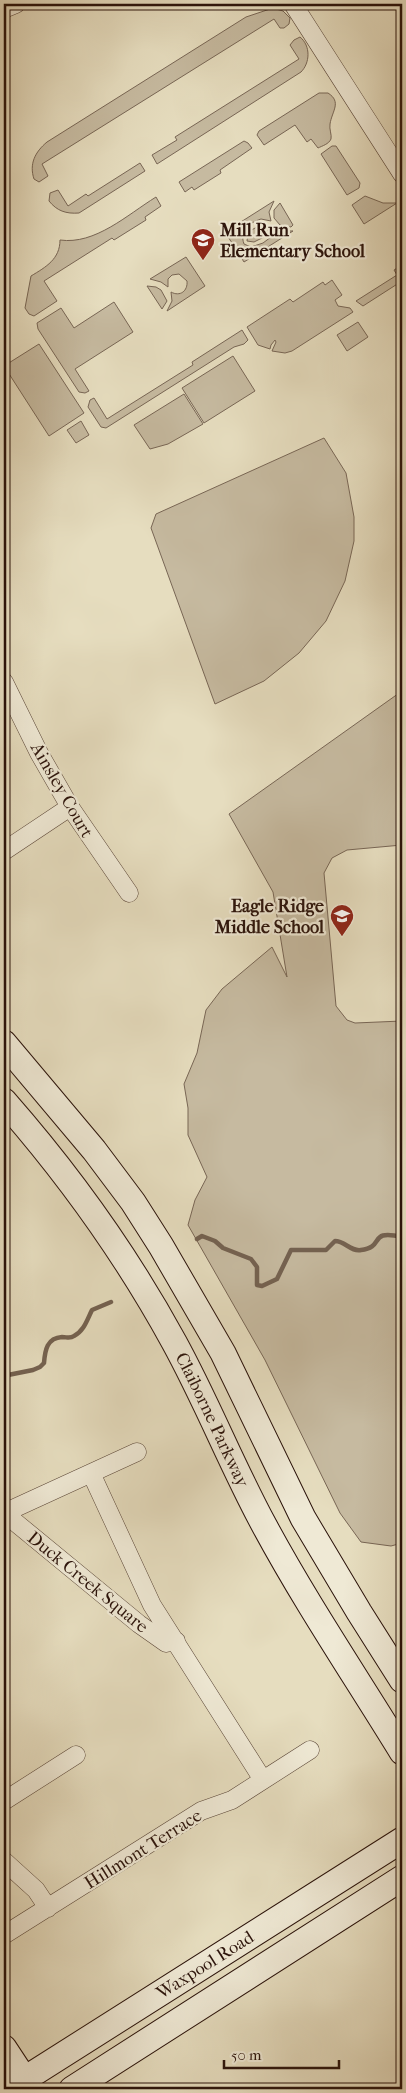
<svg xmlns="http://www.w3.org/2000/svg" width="406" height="2093" viewBox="0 0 406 2093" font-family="'IM FELL French Canon',serif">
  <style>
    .green { fill: #c6baa0; stroke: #786655 }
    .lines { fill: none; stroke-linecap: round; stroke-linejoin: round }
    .stream { stroke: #746251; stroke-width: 4.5 }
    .street-casing { stroke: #594537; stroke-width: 19 }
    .secondary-casing { stroke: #2a120a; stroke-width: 27 }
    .street { stroke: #efe9d5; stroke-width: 18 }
    .secondary { stroke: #efe9d5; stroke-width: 25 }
    .labels { text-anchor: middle; stroke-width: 4.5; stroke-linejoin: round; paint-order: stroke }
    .poi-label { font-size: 18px; font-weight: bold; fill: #2a120a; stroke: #efe9d5; text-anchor: start }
    .street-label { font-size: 18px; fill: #2a120a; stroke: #efe9d5 }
  </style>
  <rect width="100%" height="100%" fill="#e6ddbf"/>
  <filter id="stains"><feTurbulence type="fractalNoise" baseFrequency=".004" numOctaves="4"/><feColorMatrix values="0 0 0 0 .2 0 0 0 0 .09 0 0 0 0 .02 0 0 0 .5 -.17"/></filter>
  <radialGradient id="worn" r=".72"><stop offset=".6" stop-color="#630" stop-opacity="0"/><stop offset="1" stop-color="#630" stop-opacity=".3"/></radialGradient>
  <path class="green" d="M273,8L283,11L290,18L289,24L284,28H280L274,19L42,164L48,176L39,182L34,179C29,164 35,152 47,142L246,17Z
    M300,37C311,46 310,63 301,72L157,164L152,155L177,140L175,137L299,59L290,45L294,40Z
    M319,93H328C342,102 332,111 330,124C329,129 332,135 331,139C329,144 322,146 318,148L311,139L307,142L295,125L264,145L257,135L259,131Z
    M244,141L248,143L252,148L220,170L221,173L194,190L192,187L185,192L179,182Z
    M332,146H336L360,183L359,188L347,195L321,154Z
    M140,163L145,171L79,213C66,214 57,211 49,201L50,193L58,190L68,206L86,194L88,196Z
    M365,196L383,203H397L364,224L352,205Z
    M156,197L161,206L145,217L146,220L114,240L112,238L44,281L57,301L34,316L29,314L25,308L31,276C46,267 60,259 60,240C95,245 127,215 156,197Z
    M274,201L269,212L271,221L261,219C249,223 239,230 244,244L251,247L263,243L275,234V226L284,231H293L244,262L225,232Z
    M280,203L293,225L291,227L280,225L274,218V210Z
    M264,223L270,227V234L254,242L247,241L248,232Z
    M186,257L205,286L167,311L172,301L171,292C180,297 188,291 187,281L179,274L172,275L168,279V287L161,282L150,279Z
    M402,265V281L363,306L356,301L397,275L394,270Z
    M332,280L342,295L335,300L338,306L350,308L353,312L292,351L285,353L272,351L276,342L275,340L271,345L270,349L258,345L247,327L290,299L293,302L323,282L325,285Z
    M147,286L156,287L161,290L167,301L162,309Z
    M114,302L133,332L75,369L89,391L85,393L79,392L38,329L37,323L61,308L74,328Z
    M358,322L368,337L347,351L337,335Z
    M242,330L248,340L244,344L234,347L106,428L101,427L88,407L90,400L94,398L107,419L193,365L192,362Z
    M39,344L84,413L49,436L4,366Z
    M233,356L255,391L204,423L182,388Z
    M184,394L203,424L168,444L150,449L134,425Z
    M81,421L89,435L76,443L67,430Z
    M324,438L346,473L354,517V541L345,581L326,621L299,653L264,681L215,704L151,528L156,514Z
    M402,691V845L347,850L332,858L324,873L336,1006L347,1020L355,1023L402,1021V1340L398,1378L402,1383V1543L391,1546L361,1542L340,1513L265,1360L188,1225L195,1200L207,1177L188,1135V1108L184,1084L197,1053L206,1010L222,989L272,947L287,977L273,892L229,814Z"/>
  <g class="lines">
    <path class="stream" d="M197,1239L202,1236L215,1241L223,1248L251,1259L257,1267V1285L262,1286L277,1279L291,1250H326L335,1241C345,1241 351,1252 361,1250C386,1247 367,1229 402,1237
      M4,1374L8,1375L33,1370L40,1367L44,1363C45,1350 47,1338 62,1337C67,1337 70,1339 74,1336C84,1331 87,1320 92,1310L111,1302"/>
    <g class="street-casing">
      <path id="street" d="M293,4L402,174
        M4,9L16,4
        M4,682L39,753L70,807L129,893
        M4,851L70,807
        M91,1473L152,1605L263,1780
        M4,1513L139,1624L166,1643L176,1641
        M4,1513L137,1452
        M4,1801L76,1755
        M4,1861L36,1890L48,1908
        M4,1935L201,1811L232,1800L310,1750"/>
    </g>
    <g class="secondary-casing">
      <g id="secondary">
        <path d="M4,1043L94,1150L133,1202L161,1246L223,1353L303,1518L359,1612L402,1680"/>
        <path id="s1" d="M4,1101C69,1175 127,1256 174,1342C207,1402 232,1466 264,1525C306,1603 356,1677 402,1752"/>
        <path d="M4,2048L31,2089"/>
        <path id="s2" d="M9,2089L402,1840"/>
        <path d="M72,2089L402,1878"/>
      </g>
    </g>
    <use href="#street" class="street"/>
    <use href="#secondary" class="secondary"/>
  </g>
  <defs>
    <g id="school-pin" transform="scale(1.25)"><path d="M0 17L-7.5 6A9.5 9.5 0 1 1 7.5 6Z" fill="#8f2418" stroke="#efe9d5"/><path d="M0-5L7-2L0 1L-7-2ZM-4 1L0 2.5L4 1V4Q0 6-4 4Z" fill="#fff"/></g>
  </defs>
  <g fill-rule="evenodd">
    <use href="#school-pin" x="203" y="240"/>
    <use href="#school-pin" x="342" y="916"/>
  </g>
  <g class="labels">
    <g class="poi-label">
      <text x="220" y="236">Mill Run<tspan x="220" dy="21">Elementary School</tspan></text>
      <text x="324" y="912" text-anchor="end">Eagle Ridge<tspan x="324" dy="21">Middle School</tspan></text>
    </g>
    <g class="street-label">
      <text transform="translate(62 790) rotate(60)" y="6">Ainsley Court</text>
      <text dy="6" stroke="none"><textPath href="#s1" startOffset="382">Claiborne Parkway</textPath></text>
      <text transform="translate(88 1582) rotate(39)" y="6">Duck Creek Square</text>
      <text transform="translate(143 1849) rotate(-32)" y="6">Hillmont Terrace</text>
      <text dy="6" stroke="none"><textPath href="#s2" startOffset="232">Waxpool Road</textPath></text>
    </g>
  </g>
  <rect width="406" height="2093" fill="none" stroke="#e6ddbf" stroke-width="20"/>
  <rect x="5" y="5" width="396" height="2083" fill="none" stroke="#2a120a" stroke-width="2.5"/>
  <rect x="10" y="10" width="386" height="2073" fill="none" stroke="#2a120a"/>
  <path d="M224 2060v8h115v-8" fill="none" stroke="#2a120a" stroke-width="2.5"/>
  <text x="231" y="2060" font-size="15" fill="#2a120a" stroke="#efe9d5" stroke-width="4" paint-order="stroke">50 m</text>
  <rect width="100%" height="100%" filter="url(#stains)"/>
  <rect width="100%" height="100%" fill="url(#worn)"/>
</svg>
